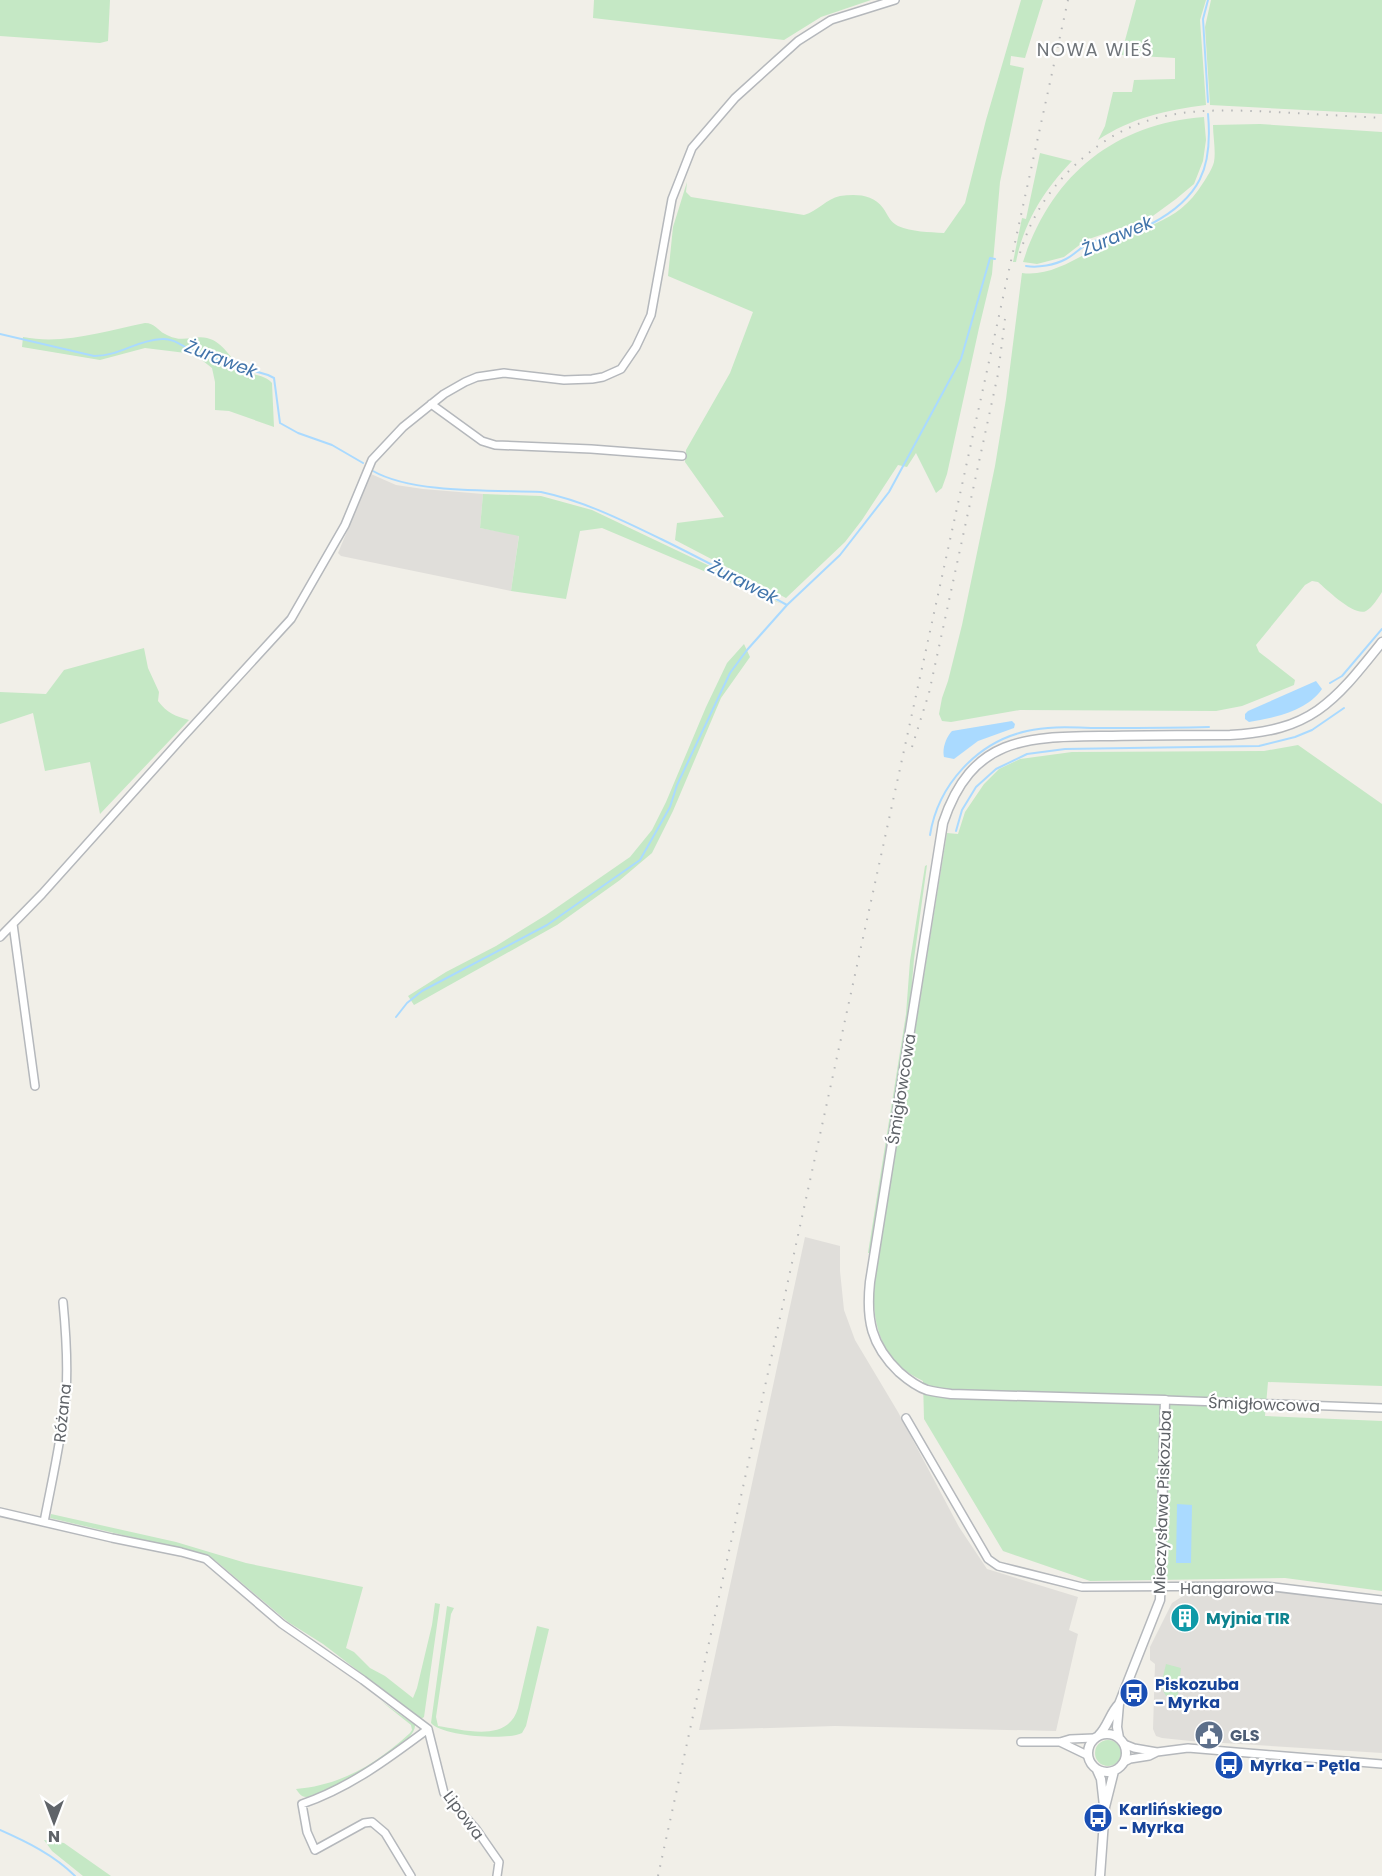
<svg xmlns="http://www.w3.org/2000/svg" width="1382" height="1876" viewBox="0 0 1382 1876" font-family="Poppins,sans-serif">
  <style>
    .industrial { fill: #e0deda }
    .green { fill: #c5e8c5 }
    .water { fill: #aadaff }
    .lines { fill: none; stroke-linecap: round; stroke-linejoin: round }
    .stream { stroke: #aadaff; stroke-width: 2 }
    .minor-casing { stroke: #b5b8bc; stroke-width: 10 }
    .tertiary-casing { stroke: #b5b8bc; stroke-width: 11 }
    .minor { stroke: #fff; stroke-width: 7 }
    .tertiary { stroke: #fff; stroke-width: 8 }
    .rail { stroke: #b6b7b8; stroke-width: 2; stroke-dasharray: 1.5 8; stroke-linecap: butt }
    .labels { text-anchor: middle; stroke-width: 4.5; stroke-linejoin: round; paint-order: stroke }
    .street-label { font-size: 16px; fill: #5f6368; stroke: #fff }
    .culture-label { font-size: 16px; font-weight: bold; fill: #0d838f; stroke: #fff; text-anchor: start }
    .transit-label { font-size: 16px; font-weight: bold; fill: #164399; stroke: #fff; text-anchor: start }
    .service-label { font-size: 16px; font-weight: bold; fill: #4e5e75; stroke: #fff; text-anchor: start }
    .neighbourhood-label { font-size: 18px; letter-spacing: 1.5px; fill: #70757a; stroke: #fff }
    .water-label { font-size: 18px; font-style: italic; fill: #4174aa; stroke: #fff }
  </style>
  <rect width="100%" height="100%" fill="#f1efe8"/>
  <path class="industrial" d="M371,474L396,485L423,489L483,494L480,528L519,535L511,591L341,556L338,553Z
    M805,1237L840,1246V1271L844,1310L855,1340L898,1412L959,1527L987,1569L1078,1597L1069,1630L1078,1634L1056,1731L835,1726L699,1730Z
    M1189,1592H1288L1382,1605V1753L1191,1741L1162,1738L1156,1736L1153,1729L1155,1664L1150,1660V1647L1172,1603Z"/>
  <path class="green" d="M0,0H110L108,41L100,43L0,36Z
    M594,0H871L821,17L784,40L593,18Z
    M1021,0H1043L1025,58L1011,56L1010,65L1024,68L1000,182L992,274L979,328L947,474L942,488L936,493L916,453L907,467L898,465L862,520L845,542L786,598L675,540L677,523L724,517L685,462L686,450L730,373L753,312L668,276L673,227L687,182L686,192L691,197L804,215C818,211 826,199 840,196C856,194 873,194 883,208C888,215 890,222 898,226C912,232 929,232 944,233L965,203L986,120Z
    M1136,0H1206L1200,20L1206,105C1166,110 1131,118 1098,140L1105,126L1113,92H1132L1134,80L1175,79V58L1121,55Z
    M1211,0H1382V114L1210,105L1205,27Z
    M1204,117L1206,140L1203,161L1194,184L1176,199L1150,218L1086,240L1064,257L1037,264L1023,262C1051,176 1113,124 1204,117Z
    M1260,124L1382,132V592C1378,598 1373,607 1366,611C1355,617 1327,590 1318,582L1312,581L1305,585L1256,645L1259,652L1295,680L1294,685L1242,706L1216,711L1020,710L951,722L942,721L939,714L942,698L948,681L962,625L995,466L1006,399L1022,273C1049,277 1075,259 1099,247C1139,226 1177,226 1203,183C1207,177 1212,169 1214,162C1216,151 1213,136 1213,125Z
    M1040,153L1072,161C1044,190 1024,222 1016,262H1013L1022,218L1026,219Z
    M145,323C155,323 157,330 165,334C182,344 193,335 207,338C224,342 230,359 242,369C251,376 264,374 272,383L274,427L229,411L215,410V382L212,368L194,354L145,348L100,360L22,347L23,337C64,345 105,331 145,323Z
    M483,494L541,496L592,510L718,570L782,604L602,528L580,531L566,599L511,591L519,536L480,528Z
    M744,644L750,657L721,698L673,811L652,853L620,880L557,925L414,1005L408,996L446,972L496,946L546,915L630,857L652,830L666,802L706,707L727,663Z
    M144,648L148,668L159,692L158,701C167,713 175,716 189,720L100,814L90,762L45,771L33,713L0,724V692L46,694L64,670Z
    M1298,745L1382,804V1386L1268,1382L1265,1416L1382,1421V1591L1285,1578L1090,1581L1003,1551L924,1419L923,1381C880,1361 870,1321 875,1277L947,833L958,834L965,812L984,784L999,769L1020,759L1072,752L1264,751Z
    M927,865L914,959L910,1007L870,1253H868L906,1014L910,961L925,866Z
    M51,1514L176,1542L246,1563L363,1587L346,1648L354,1652L370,1668L385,1676L413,1698L417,1688L432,1625L435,1603L440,1604L424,1717L421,1719L323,1644L288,1622L216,1561L205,1556L157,1543L50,1518Z
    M447,1606L454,1608L451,1614L436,1717L438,1726C465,1730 508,1743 518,1708L537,1626L549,1629L526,1726L522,1733C507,1741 441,1736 431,1723Z
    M1166,1664L1181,1668L1177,1703C1157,1695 1162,1681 1166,1664Z
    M381,1701L415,1725C417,1745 327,1798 306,1797C301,1797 299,1793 296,1789C342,1785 376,1764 410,1733L412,1730L411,1725Z
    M1095 1753a13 13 0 1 1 26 0a13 13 0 1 1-26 0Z
    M44,1840L64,1843L111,1876H83L52,1851Z"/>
  <path class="water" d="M1316,681L1322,689C1307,711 1274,718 1249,722L1245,719V714L1248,711Z
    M1012,721L1015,724L1014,728L978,741L954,759L944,757C942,749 946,737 952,731Z
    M1177,1504L1192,1505L1191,1563H1176Z"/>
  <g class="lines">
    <path class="stream" d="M1208,102L1203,19L1208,0
      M1026,266C1038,268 1055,265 1066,259C1074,255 1081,247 1089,243C1109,235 1132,234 1151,224C1200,198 1213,168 1208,114
      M0,334L94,356C120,356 136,340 162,339C175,338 184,348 196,352C220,361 244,368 268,375L274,378L280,423L298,433L332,445L363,463
      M373,471C413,494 495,490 541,492C584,501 622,520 661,539C704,560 745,582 787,605L840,555L889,492L961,359L990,258L995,259
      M1330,683L1342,676L1382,629
      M956,831L962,810L976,787L996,769L1027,754L1065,749L1259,746L1295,737L1312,730L1344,708
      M930,835C938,785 977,742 1027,731C1052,725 1079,728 1104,728C1139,728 1174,728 1209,727
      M396,1017L407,1003L422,991L547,925L640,860L670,807L677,785L730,673L747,650L787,605
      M0,1830C27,1842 54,1855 75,1876"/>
    <g class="minor-casing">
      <path id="minor" d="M431,404L482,441L495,445L591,449L682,456
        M13,924L35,1086
        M0,937L42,894L182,738L291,619L345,525L372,460L403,427L444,394L465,382L477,377L504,373L564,380L592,379L603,377L621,369L636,347L651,315L672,199L692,148L735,98L798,41L831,20L895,0
        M1165,1400L1382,1408
        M906,1418L988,1559L998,1566L1082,1587L1265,1586L1382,1600
        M0,1512L112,1538L181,1552L206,1559L282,1624L363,1680L428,1729
        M44,1522C52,1480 62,1438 66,1394C68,1363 66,1333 63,1302
        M428,1729L444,1793L476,1829L499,1862L497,1876
        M1021,1742H1060L1070,1739L1094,1738
        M1060,1742L1087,1755
        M1124,1744L1134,1748L1157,1752
        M1124,1762L1130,1759L1149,1756L1157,1752L1188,1748L1382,1764
        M411,1876L385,1833L372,1822L364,1823L315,1850L307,1832L302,1804C349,1788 388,1759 428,1729"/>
    </g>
    <g class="tertiary-casing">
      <path id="tertiary" d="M1088 1753a19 19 0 1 1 38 0a19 19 0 1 1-38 0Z
        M1099,1735C1108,1726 1110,1713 1119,1704L1160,1600L1165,1400L951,1394C943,1393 935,1392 927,1390C918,1387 907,1379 899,1372C871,1345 866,1320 870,1282L943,823C973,733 1031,737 1112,736C1151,735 1191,735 1230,735C1312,731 1334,702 1382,642
        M1119,1738L1117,1727L1119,1704
        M1097,1770L1101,1779L1104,1806
        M1100,1876L1105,1807L1114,1771"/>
    </g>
    <use href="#minor" class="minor"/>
    <use href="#tertiary" class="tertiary"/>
    <path class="rail" d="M1020,253C1030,220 1047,192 1072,168C1134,107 1195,108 1276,112C1312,114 1347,116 1382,118
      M912,747L929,693L998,374L1005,319
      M658,1876L1068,0"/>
  </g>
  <defs>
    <g id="building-disc" transform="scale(1.5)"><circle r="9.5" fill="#0f9aa8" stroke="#fff"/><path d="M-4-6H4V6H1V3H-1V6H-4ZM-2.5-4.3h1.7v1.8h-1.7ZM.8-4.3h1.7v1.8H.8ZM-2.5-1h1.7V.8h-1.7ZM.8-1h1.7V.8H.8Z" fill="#fff"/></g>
    <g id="bus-disc" transform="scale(1.5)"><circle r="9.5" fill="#1a4fb4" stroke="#fff"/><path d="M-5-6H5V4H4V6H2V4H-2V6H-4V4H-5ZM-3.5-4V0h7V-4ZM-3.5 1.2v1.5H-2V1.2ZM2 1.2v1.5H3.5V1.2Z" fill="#fff"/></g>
    <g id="civic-disc" transform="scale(1.5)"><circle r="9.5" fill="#5c6f8a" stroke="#fff"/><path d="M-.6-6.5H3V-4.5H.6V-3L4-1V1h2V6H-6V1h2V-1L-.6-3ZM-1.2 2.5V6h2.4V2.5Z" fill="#fff"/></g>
  </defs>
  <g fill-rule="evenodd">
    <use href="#building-disc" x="1185" y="1618"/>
    <use href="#bus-disc" x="1134" y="1693"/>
    <use href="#civic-disc" x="1209" y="1735"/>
    <use href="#bus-disc" x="1229" y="1765"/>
    <use href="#bus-disc" x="1098" y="1818"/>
  </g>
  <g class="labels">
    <g class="street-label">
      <text transform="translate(901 1089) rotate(-81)" y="6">Śmigłowcowa</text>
      <text transform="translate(1264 1404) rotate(2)" y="6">Śmigłowcowa</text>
      <text transform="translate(62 1413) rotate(-84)" y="6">Różana</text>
      <text transform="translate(1162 1502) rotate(-88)" y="6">Mieczysława Piskozuba</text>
      <text x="1227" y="1594">Hangarowa</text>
      <text transform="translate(464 1815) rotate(53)" y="6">Lipowa</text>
    </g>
    <g class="culture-label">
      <text x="1206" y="1624">Myjnia TIR</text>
    </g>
    <g class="transit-label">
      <text x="1155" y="1690">Piskozuba<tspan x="1155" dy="18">- Myrka</tspan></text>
      <text x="1250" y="1771">Myrka - Pętla</text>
      <text x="1119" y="1815">Karlińskiego<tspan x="1119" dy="18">- Myrka</tspan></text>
    </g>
    <g class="service-label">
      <text x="1230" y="1741">GLS</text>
    </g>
    <g class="neighbourhood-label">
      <text x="1095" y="56">NOWA WIEŚ</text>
    </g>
    <g class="water-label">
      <text transform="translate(1117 236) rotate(-23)" y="6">Żurawek</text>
      <text transform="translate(221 359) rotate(21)" y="6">Żurawek</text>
      <text transform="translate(743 582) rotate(27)" y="6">Żurawek</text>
    </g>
  </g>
  <g transform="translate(54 1822) rotate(180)" stroke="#ffffff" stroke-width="4.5" paint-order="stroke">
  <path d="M0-4.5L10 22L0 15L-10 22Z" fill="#5f6368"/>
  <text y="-9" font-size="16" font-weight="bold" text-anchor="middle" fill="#5f6368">N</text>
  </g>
</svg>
